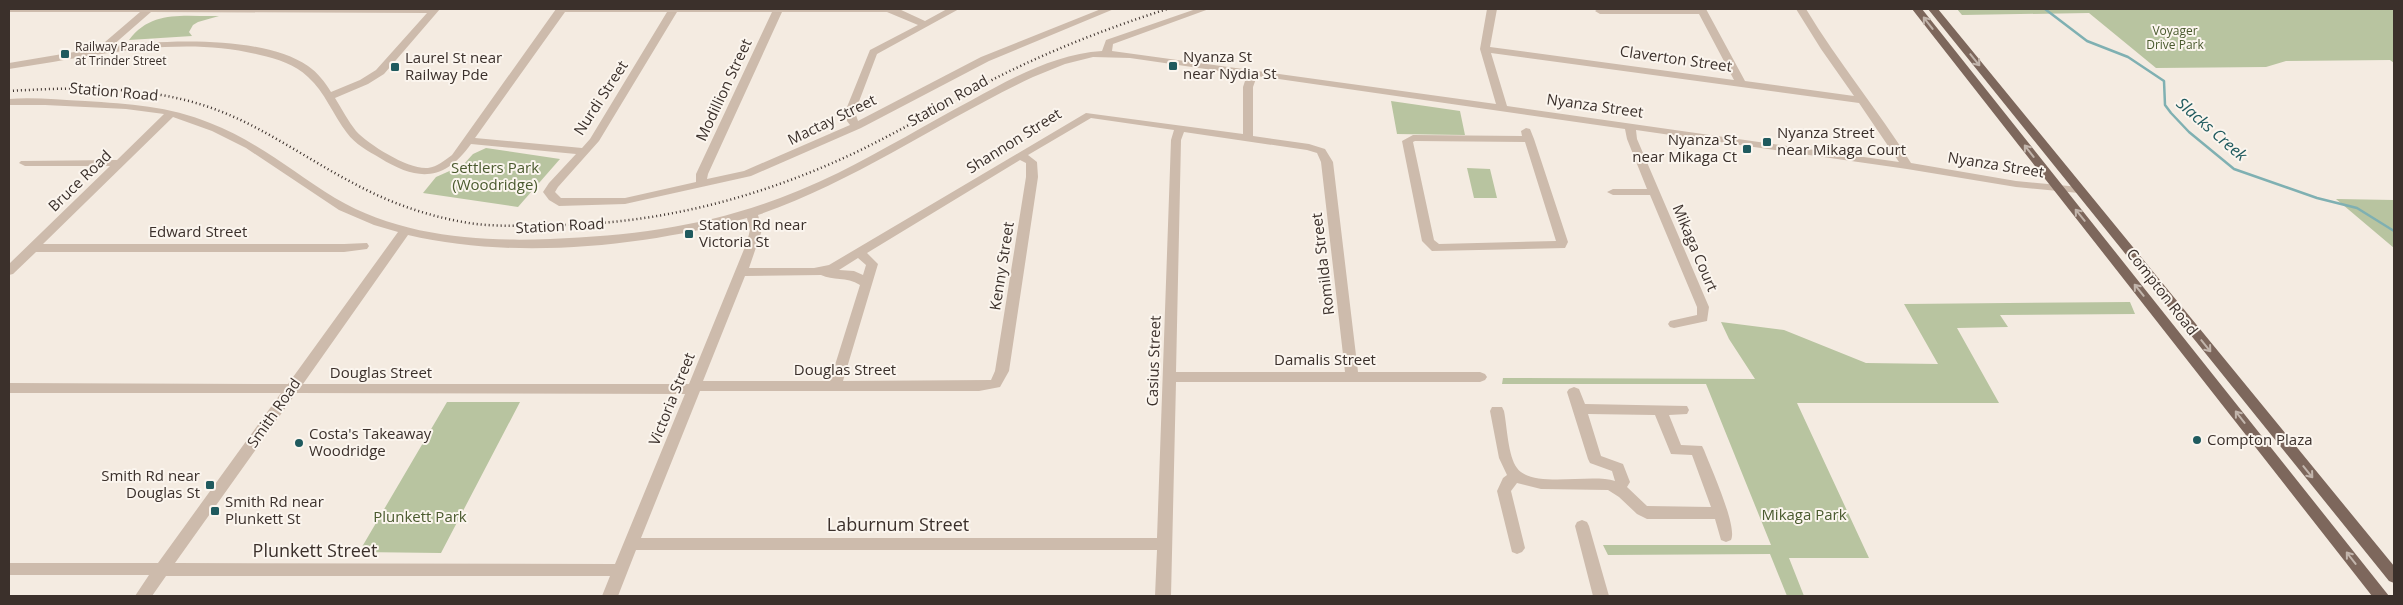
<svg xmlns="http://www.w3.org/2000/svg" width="2403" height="605" viewBox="0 0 2403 605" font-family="'Open Sans',sans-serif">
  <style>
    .green { fill: #b8c4a0 }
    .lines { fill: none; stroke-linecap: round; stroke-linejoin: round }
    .stream { stroke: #7fb0b2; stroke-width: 2.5 }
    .minor { fill: #cdbbac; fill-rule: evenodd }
    .major { fill: #7d675c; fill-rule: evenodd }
    .rail { stroke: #3b302b; stroke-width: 2.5; stroke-dasharray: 1 3; stroke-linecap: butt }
    .oneway { stroke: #c2b5ac }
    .poi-dot { fill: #1f5a5e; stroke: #fbf5ee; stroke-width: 2 }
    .labels { text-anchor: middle; stroke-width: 4; stroke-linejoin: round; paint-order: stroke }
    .far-park-label { font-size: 12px; fill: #4a5a2e; stroke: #fbf5ee }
    .far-poi-label { font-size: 12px; fill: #3b302b; stroke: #fbf5ee; text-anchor: start }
    .poi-label { font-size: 15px; fill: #3b302b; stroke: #fbf5ee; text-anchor: start }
    .street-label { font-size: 15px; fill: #3b302b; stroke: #fbf5ee }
    .park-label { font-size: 15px; fill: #4a5a2e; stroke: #fbf5ee }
    .water-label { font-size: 16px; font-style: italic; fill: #1f5a5e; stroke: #fbf5ee }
    .near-street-label { font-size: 18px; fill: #3b302b; stroke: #fbf5ee }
  </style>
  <rect width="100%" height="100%" fill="#f4ebe1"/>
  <path class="green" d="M1957,9H2394V63L2390,60L2286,61L2266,67L2156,68L2089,13L1962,15Z
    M219,16L198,22L193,25L189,32L192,36L129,40C152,9 185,17 219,16Z
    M1391,101L1460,111L1465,135L1397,134Z
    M486,148L560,159L518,207L423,193L436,177L463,165L473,154Z
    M1467,168L1490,169L1497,198H1474Z
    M2336,199L2394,200V248Z
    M2130,302L2135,314L2000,315L2008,327L1957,328L1999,403H1797L1869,558H1789L1804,596H1787L1770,554L1608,555L1603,545H1771L1706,384H1502L1503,378L1755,379L1729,339L1721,322L1784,330L1866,363L1938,364L1904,304Z
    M447,402H520L441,553L359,552Z"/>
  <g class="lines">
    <path class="stream" d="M2045,9L2087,41L2128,57L2164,81L2165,105L2171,113L2189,132L2234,169L2317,198L2357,208L2394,231"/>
    <path class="minor" d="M9,9H440L384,74L368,84L335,98C342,109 348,121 356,131C369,145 409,170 428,168C437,167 445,160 452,155L556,9H899L925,21L947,9H959L877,54L855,112L858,121L981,57L1101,9H1114L989,61L861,128L751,176L625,204L559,206L549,200L543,192L549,183L576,154L471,144C444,182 417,181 380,158C368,151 355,144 347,133C333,115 325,92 308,77C295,64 277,59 260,55C177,34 91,57 9,69V63L98,48L140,12H9ZM151,12L427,13L376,70L360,80L331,92C325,82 318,73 308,66C263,35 165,40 112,46ZM565,12H667L590,139L582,148L475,138ZM677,12H772L696,174V182L625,198H561L555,192L558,187L599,141ZM782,12H887L918,25L870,50L845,112L847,121L850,125L744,171L707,179L708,174Z
      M1196,9H1209L1113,44L1112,51L1496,104L1480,49L1487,9H1497L1490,47L1734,80L1699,14H1600L1595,11L1598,9H1706L1745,81L1854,96L1821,49L1796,9H1806C1838,62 1878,110 1911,163L2016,181L2079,187L2085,190L2079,193L2016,187L1907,169L1636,130L1637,139L1709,307L1707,321L1674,328L1670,327L1668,324L1670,321L1697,315V307L1650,195H1613L1607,192L1613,189H1647L1627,139L1625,129L1257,76L1253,87V136L1309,144L1325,149L1333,162L1358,372H1480L1485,374L1487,377L1485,380L1480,382H1176L1171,596H1155L1157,550H636L618,596H602L610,576H166L152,596H135L149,575H9V563H158L281,393H9V383L288,384L398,232L374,225L339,210L246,148L212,131L173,117L43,244H344L367,243L369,246L367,249L344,252H36L13,274L9,275V264L110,166H25L19,163L21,161L117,160L164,114L126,109L45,105H9V99C34,97 59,100 85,101C129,104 169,106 210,123C257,141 293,172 335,198C399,236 478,242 550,239C657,235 742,220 838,173C884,150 927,124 972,100C1012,78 1055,54 1102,51L1106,40ZM1491,53L1859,103L1899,162L1507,106ZM1093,57L1130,58L1247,75L1243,87V134L1086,113L829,265L814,268H749L762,230L758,215C856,181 940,121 1033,77L1065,64ZM1091,118L1174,130L1171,140L1157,538H641L700,391H979L1000,387L1009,371L1038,177L1037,162L1028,155ZM1184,132L1307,150L1317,153L1321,162L1345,372H1176L1181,140ZM1020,160L1026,163V177L995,371L991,380L843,381L878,264L867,253ZM747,218L750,230L747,242L689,384H303L408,235C514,260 644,247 747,218ZM858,258L866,265L863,275L854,271L839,270ZM821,275C833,281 846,276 860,285L830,381H703L745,276ZM296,393L685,394L615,564L175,563Z
      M1526,128L1530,129L1534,139L1568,242L1565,248L1432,251L1422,241L1402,141L1413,135L1522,136L1521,131ZM1415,141L1525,142L1556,241L1439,244L1434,240L1413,142Z
      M1574,387L1579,389L1585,404L1687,406L1689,410L1687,414L1669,415L1681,445L1702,446L1704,450C1710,466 1738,527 1731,540L1726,542L1721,540L1715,519H1647L1637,514L1619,497L1608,490L1541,489L1517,483L1511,491L1525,548L1522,552L1517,554L1512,552L1497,491L1503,478L1507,475L1499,458L1490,411L1492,407H1502L1504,411C1507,426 1508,456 1517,468C1532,489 1591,473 1615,481L1612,471L1590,463L1588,459L1567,392L1569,389ZM1588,414L1655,415L1671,454L1692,455L1711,507L1647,506L1627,487L1630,482L1623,464L1601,456Z
      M1582,520L1587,522L1589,526L1609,596H1593L1575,526L1577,522Z"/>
    <path class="major" d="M1912,9H1922L2389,596H2372Z
      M1928,9H1938L2394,566V583L2389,581Z"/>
    <path class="rail" d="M9,91C78,87 151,85 217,110C265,128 307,159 353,183C388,202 424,215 463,222C495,228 529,225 561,225C661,223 757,198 848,156C904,130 956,97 1012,70C1062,46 1114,26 1167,9"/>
  </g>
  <defs><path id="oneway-shaft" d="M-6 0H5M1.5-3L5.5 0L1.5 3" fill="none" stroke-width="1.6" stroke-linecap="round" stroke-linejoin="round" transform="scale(1.25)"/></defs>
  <g class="oneway">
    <use href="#oneway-shaft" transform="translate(1928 23) rotate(-128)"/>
    <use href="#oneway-shaft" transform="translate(1975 60) rotate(51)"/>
    <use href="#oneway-shaft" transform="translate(2029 151) rotate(-128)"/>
    <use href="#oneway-shaft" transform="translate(2080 215) rotate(-129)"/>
    <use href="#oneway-shaft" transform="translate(2139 290) rotate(-129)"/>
    <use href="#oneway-shaft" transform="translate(2206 346) rotate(51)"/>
    <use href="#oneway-shaft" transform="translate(2240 417) rotate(-128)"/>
    <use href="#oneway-shaft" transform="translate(2308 472) rotate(51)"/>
    <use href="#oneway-shaft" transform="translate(2351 558) rotate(-128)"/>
  </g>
  <g class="poi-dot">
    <rect x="60" y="49" width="10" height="10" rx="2.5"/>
    <rect x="1168" y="61" width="10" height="10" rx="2.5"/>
    <rect x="390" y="62" width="10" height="10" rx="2.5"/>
    <rect x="1762" y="137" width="10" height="10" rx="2.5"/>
    <rect x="1742" y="144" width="10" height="10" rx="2.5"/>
    <rect x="684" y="229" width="10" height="10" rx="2.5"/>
    <circle cx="2197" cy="440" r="5"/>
    <circle cx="299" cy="443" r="5"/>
    <rect x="205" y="480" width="10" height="10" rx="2.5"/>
    <rect x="210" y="506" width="10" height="10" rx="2.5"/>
  </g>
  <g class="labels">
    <g class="far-park-label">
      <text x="2175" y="35">Voyager<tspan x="2175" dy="14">Drive Park</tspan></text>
    </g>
    <g class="far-poi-label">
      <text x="75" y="51">Railway Parade<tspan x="75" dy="14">at Trinder Street</tspan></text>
    </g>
    <g class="poi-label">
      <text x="1183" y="62">Nyanza St<tspan x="1183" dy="17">near Nydia St</tspan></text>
      <text x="405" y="63">Laurel St near<tspan x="405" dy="17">Railway Pde</tspan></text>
      <text x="1777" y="138">Nyanza Street<tspan x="1777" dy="17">near Mikaga Court</tspan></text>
      <text x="1737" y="145" text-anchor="end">Nyanza St<tspan x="1737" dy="17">near Mikaga Ct</tspan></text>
      <text x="699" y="230">Station Rd near<tspan x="699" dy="17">Victoria St</tspan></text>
      <text x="309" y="439">Costa's Takeaway<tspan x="309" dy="17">Woodridge</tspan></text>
      <text x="2207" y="445">Compton Plaza</text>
      <text x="200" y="481" text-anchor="end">Smith Rd near<tspan x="200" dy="17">Douglas St</tspan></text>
      <text x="225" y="507">Smith Rd near<tspan x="225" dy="17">Plunkett St</tspan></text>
    </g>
    <g class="street-label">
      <text transform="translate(1676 59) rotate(8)" y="5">Claverton Street</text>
      <text transform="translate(724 90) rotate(-65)" y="5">Modillion Street</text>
      <text transform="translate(114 92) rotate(5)" y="5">Station Road</text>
      <text transform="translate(601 98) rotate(-57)" y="5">Nurdi Street</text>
      <text transform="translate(948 101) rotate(-29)" y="5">Station Road</text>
      <text transform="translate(1595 106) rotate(8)" y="5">Nyanza Street</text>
      <text transform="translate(832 120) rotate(-26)" y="5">Mactay Street</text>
      <text transform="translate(1014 141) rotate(-32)" y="5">Shannon Street</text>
      <text transform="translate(1996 165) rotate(9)" y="5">Nyanza Street</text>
      <text transform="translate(80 181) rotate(-44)" y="5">Bruce Road</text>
      <text transform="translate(560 226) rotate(-3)" y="5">Station Road</text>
      <text x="198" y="237">Edward Street</text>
      <text transform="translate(1695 248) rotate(67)" y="5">Mikaga Court</text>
      <text transform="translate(1323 264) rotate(-97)" y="5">Romilda Street</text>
      <text transform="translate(1002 266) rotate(-81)" y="5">Kenny Street</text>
      <text transform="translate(2162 292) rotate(52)" y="5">Compton Road</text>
      <text x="1325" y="365">Damalis Street</text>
      <text transform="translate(1154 361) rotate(-88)" y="5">Casius Street</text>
      <text x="845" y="375">Douglas Street</text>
      <text x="381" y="378">Douglas Street</text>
      <text transform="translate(672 399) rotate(-68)" y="5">Victoria Street</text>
      <text transform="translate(274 413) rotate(-55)" y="5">Smith Road</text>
    </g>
    <g class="park-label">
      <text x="495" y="173">Settlers Park<tspan x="495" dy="17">(Woodridge)</tspan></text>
      <text x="1804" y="520">Mikaga Park</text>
      <text x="420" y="522">Plunkett Park</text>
    </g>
    <g class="water-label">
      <text transform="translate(2212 129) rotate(41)" y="6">Slacks Creek</text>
    </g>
    <g class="near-street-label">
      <text x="898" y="531">Laburnum Street</text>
      <text x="315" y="557">Plunkett Street</text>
    </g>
  </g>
  <rect width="2403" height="605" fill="none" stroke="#3b302b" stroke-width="20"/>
</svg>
